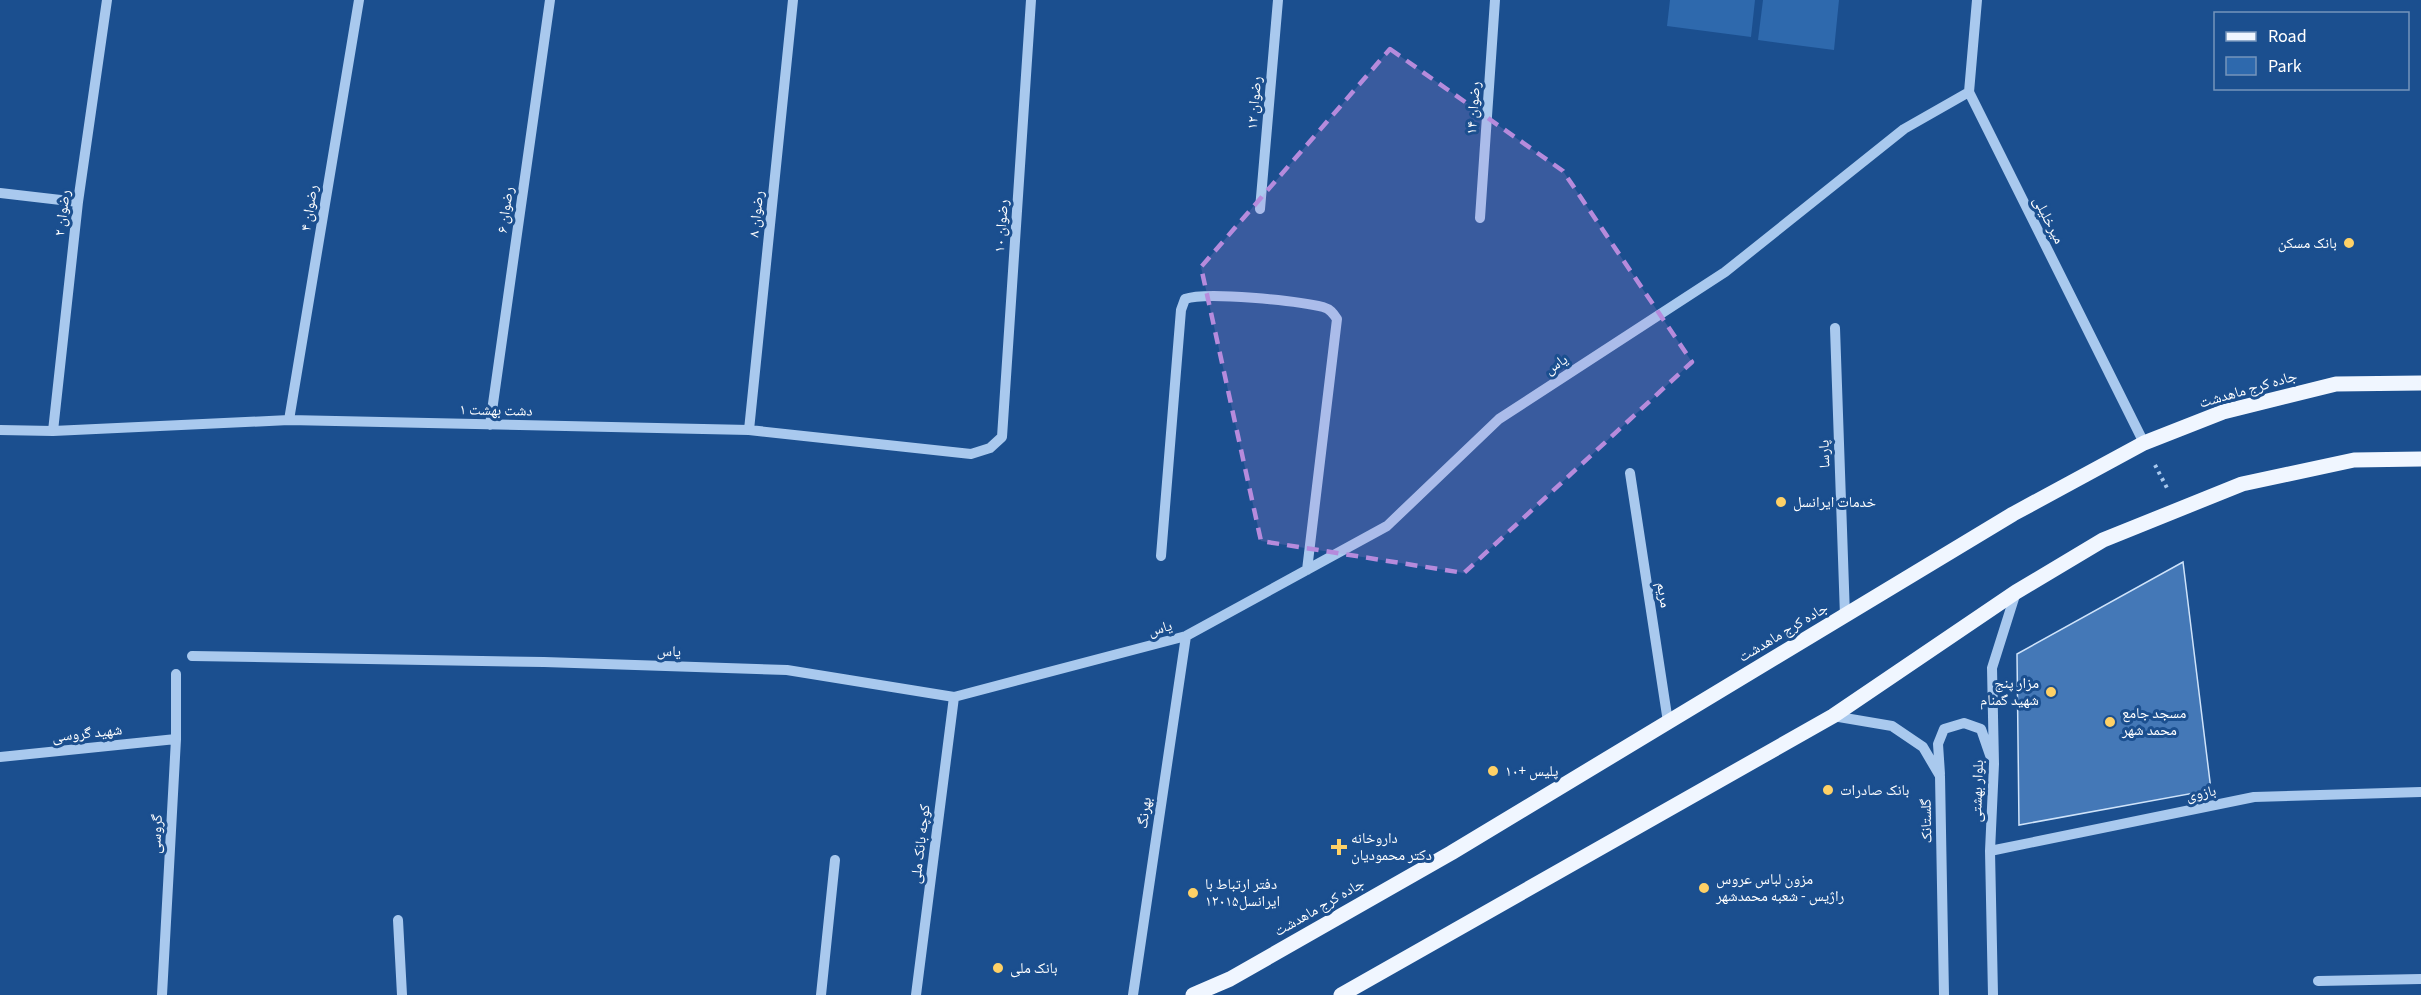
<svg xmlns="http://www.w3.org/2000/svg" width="2421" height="995" viewBox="0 0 2421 995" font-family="'Source Sans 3','Noto Naskh Arabic',sans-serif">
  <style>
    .green { fill: #2e69ad }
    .building { fill: #4478b7; stroke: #cfe3fa; stroke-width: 1.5 }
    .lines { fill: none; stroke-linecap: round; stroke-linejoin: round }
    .path { stroke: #a9c9ee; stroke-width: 4; stroke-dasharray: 3 4.5; stroke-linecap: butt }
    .minor { stroke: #a9c9ee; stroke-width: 10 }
    .major { stroke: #f0f6ff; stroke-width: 15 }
    .marked { fill: #b68bdc; fill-opacity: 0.2; stroke: #b68bdc; stroke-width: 4.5; stroke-dasharray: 12 8; stroke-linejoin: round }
    .poi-dot { fill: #ffd166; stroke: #1b4f8f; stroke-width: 2 }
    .labels { text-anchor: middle; stroke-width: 6; stroke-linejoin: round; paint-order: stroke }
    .street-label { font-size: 15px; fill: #fff; stroke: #1b4f8f }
    .poi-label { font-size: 15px; fill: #fff; stroke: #1b4f8f; text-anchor: start }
  </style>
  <rect width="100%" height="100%" fill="#1b4f8f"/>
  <path class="green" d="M1670,0H1755L1751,37L1667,26Z
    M1763,0H1839L1834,50L1758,40Z"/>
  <path class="building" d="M2183,562L2211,790L2019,825L2017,654Z"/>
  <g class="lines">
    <path class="path" d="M2155,465L2167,488"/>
    <path class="minor" d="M1977,0L1969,92L2144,443
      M0,193L78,202
      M1260,209L1278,0
      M1480,218L1495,0
      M1835,328L1845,616
      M289,420L359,0
      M490,425L550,0
      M0,430L53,431L289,420L749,430L971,454L990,448L1002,437L1031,0
      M749,430L793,0
      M53,431L78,202L107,0
      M1630,473L1668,722
      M1161,556L1181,310L1185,299C1206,291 1298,301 1323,307C1330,309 1333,313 1337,319L1307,570
      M192,656L544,662L787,670L954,697L1186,636L1387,526L1499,419L1725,272L1904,129L1969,92
      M1833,716L1892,726L1923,747L1940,776L1944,995
      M0,757L176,739
      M1940,774L1938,744L1944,729L1964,723L1981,729L1990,755
      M1990,851L2254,797L2421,792
      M398,920L402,995
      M2318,981L2421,979
      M162,995L176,739V674
      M821,995L835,860
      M916,995L954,697
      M1133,995L1186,636
      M1993,995L1990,851L1994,764L1992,668L2016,592"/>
    <path class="major" d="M1193,995L1230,979L1451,853L2013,514L2144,443L2223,412L2336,384L2421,383
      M1341,995L1833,716L2016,592L2103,540L2242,484L2354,460L2421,459"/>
  </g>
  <path class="marked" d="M1390,49L1563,171L1692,362L1464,573L1261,541L1201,267Z"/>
  <g class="poi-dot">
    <circle cx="2349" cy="243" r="6"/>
    <circle cx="1781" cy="502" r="6"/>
    <circle cx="2051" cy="692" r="6"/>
    <circle cx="2110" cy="722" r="6"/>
    <circle cx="1493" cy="771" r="6"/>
    <circle cx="1828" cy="790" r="6"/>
    <path d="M1336 838h6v6h6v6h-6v6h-6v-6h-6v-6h6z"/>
    <circle cx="1704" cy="888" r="6"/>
    <circle cx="1193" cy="893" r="6"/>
    <circle cx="998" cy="968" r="6"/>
  </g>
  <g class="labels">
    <g class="street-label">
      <text transform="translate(1254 103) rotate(-85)" y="5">رضوان ۱۲</text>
      <text transform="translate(1473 108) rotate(-86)" y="5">رضوان ۱۴</text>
      <text transform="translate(309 208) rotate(-81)" y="5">رضوان ۴</text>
      <text transform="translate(505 210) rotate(-82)" y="5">رضوان ۶</text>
      <text transform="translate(62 213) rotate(-83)" y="5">رضوان ۲</text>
      <text transform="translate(756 214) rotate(-84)" y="5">رضوان ۸</text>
      <text transform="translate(2049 220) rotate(63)" y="5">میرخلیلی</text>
      <text transform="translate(1001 226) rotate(-86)" y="5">رضوان ۱۰</text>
      <text transform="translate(1556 364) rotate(-33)" y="5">یاس</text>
      <text transform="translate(2248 389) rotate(-16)" y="5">جاده کرج ماهدشت</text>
      <text transform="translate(496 410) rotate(1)" y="5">دشت بهشت ۱</text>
      <text transform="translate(1824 454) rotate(-92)" y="5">پارسا</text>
      <text transform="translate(1664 595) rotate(81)" y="5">مریم</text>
      <text transform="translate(1160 628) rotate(-15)" y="5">یاس</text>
      <text transform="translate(1783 632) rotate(-31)" y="5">جاده کرج ماهدشت</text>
      <text transform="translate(669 651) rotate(2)" y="5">یاس</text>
      <text transform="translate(87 733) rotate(-6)" y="5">شهید گروسی</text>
      <text transform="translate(1977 791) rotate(-88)" y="5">بلوار بهشتی</text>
      <text transform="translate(2201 793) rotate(-12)" y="5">بازوی</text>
      <text transform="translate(1144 813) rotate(-82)" y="5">بهرنگ</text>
      <text transform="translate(1926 821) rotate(-91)" y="5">گلستانک</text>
      <text transform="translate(156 834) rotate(-87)" y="5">گروسی</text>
      <text transform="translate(920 844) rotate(-83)" y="5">کوچه بانک ملی</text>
      <text transform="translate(1319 907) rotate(-30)" y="5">جاده کرج ماهدشت</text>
    </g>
    <g class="poi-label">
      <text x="2337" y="248" text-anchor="end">بانک مسکن</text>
      <text x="1793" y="507">خدمات ایرانسل</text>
      <text x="2039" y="688" text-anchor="end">مزار پنج<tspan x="2039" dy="17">شهید گمنام</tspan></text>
      <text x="2122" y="718">مسجد جامع<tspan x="2122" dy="17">محمد شهر</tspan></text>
      <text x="1505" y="776">پلیس +۱۰</text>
      <text x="1840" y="795">بانک صادرات</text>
      <text x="1351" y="843">داروخانه<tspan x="1351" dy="17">دکتر محمودیان</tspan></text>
      <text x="1716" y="884">مزون لباس عروس<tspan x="1716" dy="17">راژیس - شعبه محمدشهر</tspan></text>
      <text x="1205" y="889">دفتر ارتباط با<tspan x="1205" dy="17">ایرانسل۱۲۰۱۵</tspan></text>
      <text x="1010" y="973">بانک ملی</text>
    </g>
  </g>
  <rect x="2214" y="12" width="195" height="78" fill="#1b4f8f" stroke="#7695bc" stroke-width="1.5"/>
  <rect x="2226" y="32" width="30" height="9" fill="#f0f6ff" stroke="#7695bc" stroke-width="1.5"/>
  <text x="2268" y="42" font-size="18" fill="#ffffff">Road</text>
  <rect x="2226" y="57" width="30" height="18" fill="#2e69ad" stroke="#7695bc" stroke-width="1.5"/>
  <text x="2268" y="72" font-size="18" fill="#ffffff">Park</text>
</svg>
